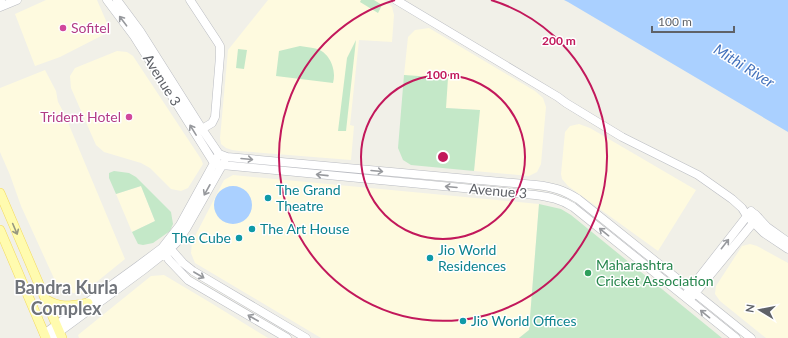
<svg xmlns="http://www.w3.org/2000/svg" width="788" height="338" viewBox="0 0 788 338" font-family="Lato,sans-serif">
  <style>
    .commercial { fill: #fefadf }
    .green { fill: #c4e8c8 }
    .water { fill: #aad0ff }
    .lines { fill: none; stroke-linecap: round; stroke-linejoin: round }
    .secondary-casing { stroke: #b9bbc1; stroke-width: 9 }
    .primary-casing { stroke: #f4da5e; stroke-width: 10 }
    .secondary { stroke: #fff; stroke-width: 8 }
    .primary { stroke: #fffbaf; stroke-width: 9 }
    .oneway { stroke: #97999d }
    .oneway2 { stroke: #979881 }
    .ring { fill: none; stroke: #c2185b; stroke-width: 2 }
    .hotel-dot { fill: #d1479c; stroke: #fff; stroke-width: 1.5 }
    .culture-dot { fill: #0f9aa8; stroke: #fff; stroke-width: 1.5 }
    .leisure-dot { fill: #2e9e5b; stroke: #fff; stroke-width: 1.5 }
    .labels { text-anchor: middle; stroke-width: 3; stroke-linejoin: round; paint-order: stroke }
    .hotel-label { font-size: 14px; fill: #b23c85; stroke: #fff; text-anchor: start }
    .street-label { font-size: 14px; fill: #5f6268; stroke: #fff }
    .culture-label { font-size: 14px; fill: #0d838f; stroke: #fff; text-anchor: start }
    .leisure-label { font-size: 14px; fill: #27864d; stroke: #fff; text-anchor: start }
    .water-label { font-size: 15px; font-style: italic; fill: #4573bd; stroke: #fff }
    .district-label { font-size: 18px; font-weight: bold; fill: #70747a; stroke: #fff }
    .centre { fill: #c2185b; stroke: #fff; stroke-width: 2 }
    .ring-label { font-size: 12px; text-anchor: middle; font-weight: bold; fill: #c2185b; stroke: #fff; stroke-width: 3; stroke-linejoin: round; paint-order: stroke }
  </style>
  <rect width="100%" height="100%" fill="#f1f0e8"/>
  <path class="commercial" d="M46,0H97L107,23L105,34L60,57L35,66L15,14Z
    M268,0H384L392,7L394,15L392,42L359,40L350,125L354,126L351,160L239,151L232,150L226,148L221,144L220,138L228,50Z
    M429,28L535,91L543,98L546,107L541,164L537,172L529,176L474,171L479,110L445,108L404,75L408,37L415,30Z
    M117,51L127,52L133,56L201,159L203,164L188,188L181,191L171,189L150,168L141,163L104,152L96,145L71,88L70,76L75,68Z
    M45,70L56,91L58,102L64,113L125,259L83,293H73L57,285L21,206L10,175L0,152V88Z
    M579,124L590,128L696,190L658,251L568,186L562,179L561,174L565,132L570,126Z
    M233,175L539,204L529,330L519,338H321L195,263L191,253L192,242L224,180Z
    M141,186L155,221L132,232L116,194Z
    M750,244L757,246L788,263V338H766L720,301L715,294L716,286L742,246Z
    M164,275L211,303L268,338H79L78,335L151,276Z"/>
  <path class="green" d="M361,0H374L382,5L378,13L360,2Z
    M356,40L346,131H338L347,58Z
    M300,46C304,47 309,47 313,48C329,50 337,69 333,83L276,76L279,51Z
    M238,49L247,50L244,69L236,68Z
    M404,75L448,78L446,108L480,110L474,171L411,165L403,160L398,148Z
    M114,171L129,173L136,177L171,212L173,224L170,231L153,243L143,245L138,244L132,232L155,221L141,186L116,194L109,178V173Z
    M539,204L561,209L571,215L722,338H519L529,330Z"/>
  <path class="water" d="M564,0H788V132L568,2Z
    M214 205a19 19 0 1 1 38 0a19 19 0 1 1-38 0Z"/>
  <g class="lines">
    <g class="secondary-casing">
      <path id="secondary" d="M0,0H1
        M107,0L134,36L214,163L222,165L535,195C550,197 560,199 573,207L736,338
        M117,0L140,31L202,129L219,154
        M190,0L217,41L220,46V56L215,117L212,123L202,129
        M396,0L558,97L566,103L622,137L698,175L732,199L742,208L747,216L764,233L788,249
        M0,7L17,0
        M755,214L767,227L788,242
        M168,246L183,263L193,271L306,338
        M163,251L169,260L188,280L287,338
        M687,293L751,211
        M692,297L758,217
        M44,334L138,266L162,248L180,225L219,154L227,157L536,185C554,187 563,190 578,199L751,338
        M51,338L142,271L170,249L177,242L186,229L224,162"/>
    </g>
    <g class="primary-casing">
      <path id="primary" d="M0,193L62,338
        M0,230L46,338
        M45,299C61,309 71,306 88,303"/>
    </g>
    <use href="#secondary" class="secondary"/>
    <use href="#primary" class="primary"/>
  </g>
  <defs><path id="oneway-shaft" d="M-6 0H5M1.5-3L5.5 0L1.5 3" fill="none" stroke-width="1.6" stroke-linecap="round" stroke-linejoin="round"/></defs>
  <g class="oneway">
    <use href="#oneway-shaft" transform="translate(123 21) rotate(-127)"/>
    <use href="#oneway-shaft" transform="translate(193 130) rotate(-122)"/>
    <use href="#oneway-shaft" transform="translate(247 159) rotate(5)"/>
    <use href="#oneway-shaft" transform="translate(377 171) rotate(5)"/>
    <use href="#oneway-shaft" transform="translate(322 175) rotate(-174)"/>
    <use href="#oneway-shaft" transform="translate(451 187) rotate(-175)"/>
    <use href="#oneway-shaft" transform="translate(207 190) rotate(119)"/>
    <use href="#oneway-shaft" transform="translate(604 232) rotate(-141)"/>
    <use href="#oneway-shaft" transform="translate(725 244) rotate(-52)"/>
    <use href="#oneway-shaft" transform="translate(199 275) rotate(30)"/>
    <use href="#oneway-shaft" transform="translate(705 314) rotate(-141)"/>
    <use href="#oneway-shaft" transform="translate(253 318) rotate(-150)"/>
  </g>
  <use class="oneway2" href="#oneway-shaft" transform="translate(15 229) rotate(67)"/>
  <g class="ring">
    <circle cx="443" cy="157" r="82"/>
    <path d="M491 0A164 164 0 1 1 395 0"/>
  </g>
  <g class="hotel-dot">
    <circle cx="63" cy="28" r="4"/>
    <circle cx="129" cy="117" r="4"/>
  </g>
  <g class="culture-dot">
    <circle cx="268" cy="198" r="4"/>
    <circle cx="252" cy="229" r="4"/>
    <circle cx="239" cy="238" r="4"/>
    <circle cx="430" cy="258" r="4"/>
    <circle cx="463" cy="321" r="4"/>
  </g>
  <circle class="leisure-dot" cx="588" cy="273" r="4"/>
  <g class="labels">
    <g class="hotel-label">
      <text x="71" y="33">Sofitel</text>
      <text x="121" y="122" text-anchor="end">Trident Hotel</text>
    </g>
    <g class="street-label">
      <text transform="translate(162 80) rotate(58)" y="5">Avenue 3</text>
      <text transform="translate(498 191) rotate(5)" y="5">Avenue 3</text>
    </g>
    <g class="culture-label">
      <text x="276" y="195">The Grand<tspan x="276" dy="16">Theatre</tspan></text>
      <text x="260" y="234">The Art House</text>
      <text x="231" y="243" text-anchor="end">The Cube</text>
      <text x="438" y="255">Jio World<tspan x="438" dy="16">Residences</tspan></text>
      <text x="471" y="326">Jio World Offices</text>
    </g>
    <g class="leisure-label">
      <text x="596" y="270">Maharashtra<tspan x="596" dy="16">Cricket Association</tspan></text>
    </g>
    <g class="water-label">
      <text transform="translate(744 66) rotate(32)" y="5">Mithi River</text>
    </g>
    <g class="district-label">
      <text x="66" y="294">Bandra Kurla<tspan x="66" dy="21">Complex</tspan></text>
    </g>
  </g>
  <circle cx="443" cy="157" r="6" class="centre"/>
  <g class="ring-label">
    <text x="559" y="45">200 m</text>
    <text x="443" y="79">100 m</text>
  </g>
  <g transform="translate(760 310) rotate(280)" stroke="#ffffff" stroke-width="3" paint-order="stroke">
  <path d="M0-3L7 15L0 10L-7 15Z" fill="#5f6268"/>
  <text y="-6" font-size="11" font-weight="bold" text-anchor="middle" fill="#5f6268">N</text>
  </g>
  <path d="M652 26v6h82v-6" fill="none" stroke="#5f6268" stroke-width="2"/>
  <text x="658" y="26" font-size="12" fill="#5f6268" stroke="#ffffff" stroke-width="3" paint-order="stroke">100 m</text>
</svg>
